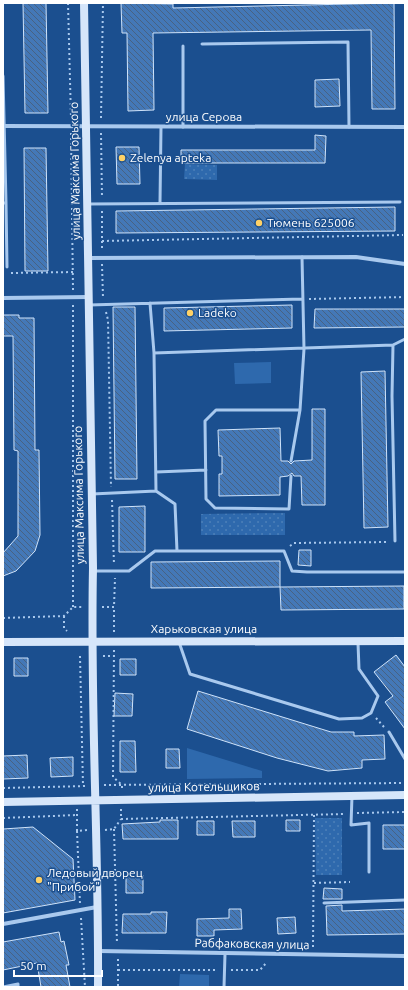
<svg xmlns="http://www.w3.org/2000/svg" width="408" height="990" viewBox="0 0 408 990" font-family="Ubuntu,sans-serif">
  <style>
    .grass { fill: #2e69ad }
    .park { fill: url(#park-dots) }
    .building { fill: url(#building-back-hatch); stroke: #cfe3fa }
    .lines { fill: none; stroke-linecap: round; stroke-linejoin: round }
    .path { stroke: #a9c9ee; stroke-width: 2; stroke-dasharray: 2 3; stroke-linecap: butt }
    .lane { stroke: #a9c9ee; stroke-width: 3 }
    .street { stroke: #a9c9ee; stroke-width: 4 }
    .secondary { stroke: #d6e6fa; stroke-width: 8 }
    .poi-dot { fill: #ffd166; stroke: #1b4f8f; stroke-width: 1.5 }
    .labels { text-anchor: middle; stroke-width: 3; stroke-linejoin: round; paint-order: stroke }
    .street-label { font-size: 12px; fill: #fff; stroke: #1b4f8f }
    .poi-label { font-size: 12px; fill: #fff; stroke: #1b4f8f; text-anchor: start }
  </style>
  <defs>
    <pattern id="park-dots" width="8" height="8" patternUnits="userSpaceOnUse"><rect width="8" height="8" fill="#2e69ad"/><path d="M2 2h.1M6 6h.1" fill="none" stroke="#4d80b9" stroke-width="1.8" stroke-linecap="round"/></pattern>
    <pattern id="building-back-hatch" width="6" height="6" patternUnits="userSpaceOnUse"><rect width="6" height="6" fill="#4478b7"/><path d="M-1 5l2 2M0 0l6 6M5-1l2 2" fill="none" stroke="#486282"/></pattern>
  </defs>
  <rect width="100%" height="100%" fill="#1b4f8f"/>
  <path class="grass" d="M271,362V383L235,384L234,363Z
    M187,748L262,771V778L187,779Z
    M180,974L209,975V987H179Z"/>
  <path class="park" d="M185,164L217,165V180L184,179Z
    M285,513V535H201V514Z
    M315,818H342V875H316Z"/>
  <path class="building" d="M23,3H46L48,113H25Z
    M121,3L173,4V8L394,3L395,109H372L371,30L153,33L154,110L128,111L127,33H122Z
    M339,79L340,106L315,107V80Z
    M315,135L326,136L325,163H181V150H315Z
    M116,147H139L140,184H117Z
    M24,148H46L48,271H25Z
    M395,207V231L116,233V211Z
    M292,305V328L164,331V308Z
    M113,307H135L137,479H115Z
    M315,309H405V327L314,328Z
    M3,315H19V318H34L35,450H39L40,535L35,551L16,571L3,576V553L18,536V451L14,450L13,336H3Z
    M385,371L388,527L364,528L361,372Z
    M312,409H325V505H302L301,476H294L292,473L288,476L280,477V495L219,496V474H222V456H219L218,430L280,428L281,461H288L291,464L294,461L312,460Z
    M145,506V552H119V507Z
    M299,550H311V566L298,565Z
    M280,561V587L151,588V562Z
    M404,586V609L281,610L280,587Z
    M396,655L405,667V729L385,702L393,696L374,672Z
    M14,658H28V676H14Z
    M120,659H136V675H120Z
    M198,691L331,732H354V736L384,735L385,759L362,760V768L328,771L277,758L187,729Z
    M115,693L133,694L132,716H114Z
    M120,741H135L136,772H120Z
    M166,749H179L180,768H166Z
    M27,755L28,778L3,779V756Z
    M73,757V776L51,777L50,758Z
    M160,820H178V839H123L122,824L160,822Z
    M286,820H300V831H286Z
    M197,821H214V835H197Z
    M232,821H255V837H233Z
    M383,825H405V849H383Z
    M33,827L73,859L75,900L3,913V829Z
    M126,875H143V893H126Z
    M324,888L342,889V899H323Z
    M342,905V911L405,909V934L327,935L326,906Z
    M229,909H241L242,929L214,930V936H197V919L229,918Z
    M151,912H167L166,933H122L123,914H151Z
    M295,917L296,933L278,934L277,918Z
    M59,932L61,942L64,941L69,965H66L70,987H41L37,963L3,970V942Z"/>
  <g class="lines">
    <path class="path" d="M68,3L71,118
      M334,3V5
      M101,118L103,3
      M71,133L73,290
      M101,133L102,198
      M102,211V250
      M102,241L403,235
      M102,264L103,298
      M11,273L74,272
      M309,299L405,297
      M106,312L108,320L111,487
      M112,500L114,565
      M290,546L294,543L388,542
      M73,607V305
      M102,607H114L115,578
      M64,616V628L67,631
      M3,618L64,616L73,607H84
      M114,632V607
      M114,650L113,777L122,785V791
      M80,656L83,786
      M103,656H114
      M376,718L384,727
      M104,785L405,783
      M3,788L86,786
      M77,809V831L87,830
      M121,809V819L345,814
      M357,813L405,812
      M3,818L77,815
      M114,829L117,944
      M105,830L114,829L121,819
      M77,831L80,904
      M314,883L350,882
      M81,918L85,987
      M313,947L314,815
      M118,959V987
      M118,970H217
      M231,970H260L267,962"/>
    <path class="lane" d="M202,44L348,42L349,127
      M183,46V127
      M3,76L6,203H3
      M160,202L161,127
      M6,203L7,267
      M87,204L400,202
      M150,303L154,353L156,491
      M89,305L302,299
      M393,345L392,396L395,541
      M154,353L393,345L405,339
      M291,461L300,410
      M156,472L206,470
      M291,476L289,509L215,508L206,499L205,421L216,410H300L304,349L302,257
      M92,494L156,491L175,504L177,551
      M93,571H129L155,551H284L292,571L307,572H405
      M179,642L190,674L339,719L362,718L371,713L378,696L359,669L358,643
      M389,732L405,759
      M352,796L351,825L369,823V872
      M324,903L405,900
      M3,987L18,984V987
      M224,987L225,954"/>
    <path class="street" d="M3,126L405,127
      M88,258L356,257L405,264
      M3,298L89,297
      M3,924L97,907
      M98,951L405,956"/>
    <path class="secondary" d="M84,3L93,568C90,708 99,847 98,987
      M3,642L405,641
      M3,802L405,795"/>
  </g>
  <g class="poi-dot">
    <circle cx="122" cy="158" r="4"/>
    <circle cx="259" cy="223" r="4"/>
    <circle cx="190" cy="313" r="4"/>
    <circle cx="39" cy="880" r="4"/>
  </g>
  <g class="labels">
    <g class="street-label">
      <text x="204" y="121">улица Серова</text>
      <text transform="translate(75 171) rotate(-91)" y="4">улица Максима Горького</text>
      <text transform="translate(79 495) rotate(-91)" y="4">улица Максима Горького</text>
      <text x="204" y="633">Харьковская улица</text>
      <text transform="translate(204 787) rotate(-1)" y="4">улица Котельщиков</text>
      <text transform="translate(252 944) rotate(1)" y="4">Рабфаковская улица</text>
    </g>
    <g class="poi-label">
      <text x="130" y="162">Zelenya apteka</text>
      <text x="267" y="227">Тюмень 625006</text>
      <text x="198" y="317">Ladeko</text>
      <text x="47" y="877">Ледовый дворец<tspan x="47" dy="14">"Прибой"</tspan></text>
    </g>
  </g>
  <rect width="408" height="990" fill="none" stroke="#ffffff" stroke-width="8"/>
  <path d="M14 970v6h88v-6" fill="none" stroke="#ffffff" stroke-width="2"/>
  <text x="20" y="970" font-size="12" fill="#ffffff" stroke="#1b4f8f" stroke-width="3" paint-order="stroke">50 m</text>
</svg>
